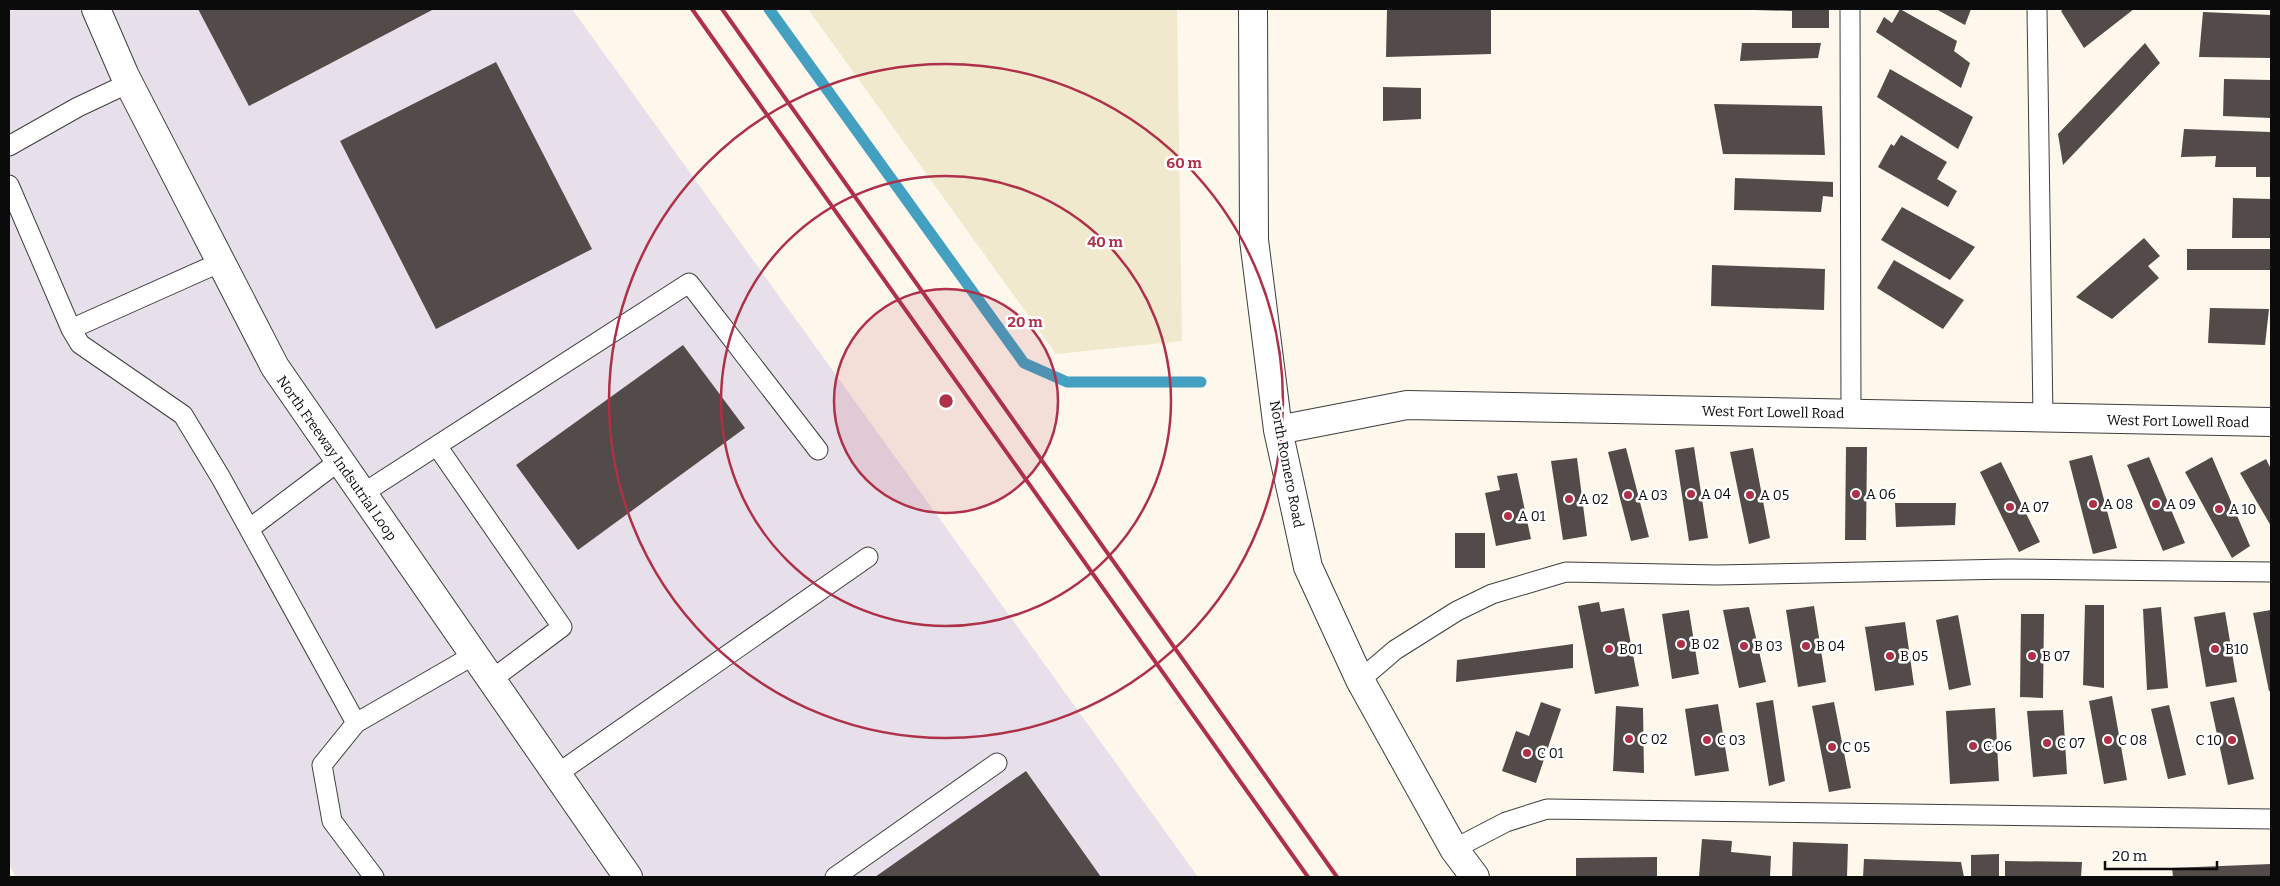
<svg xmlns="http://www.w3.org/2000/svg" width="2280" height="886" viewBox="0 0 2280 886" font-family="Bitter,serif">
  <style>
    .industrial { fill: #e7e0ea }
    .farmland { fill: #f0e9ce }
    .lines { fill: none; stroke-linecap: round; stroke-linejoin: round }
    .stream { stroke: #43a0c0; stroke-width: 11 }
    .building { fill: #534b49 }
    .service-casing { stroke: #3e3e3e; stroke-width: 21 }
    .minor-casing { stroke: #3e3e3e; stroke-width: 30 }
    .service { stroke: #fff; stroke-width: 19 }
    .minor { stroke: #fff; stroke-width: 28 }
    .rail { stroke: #ae3149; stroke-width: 4 }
    .ring { fill: none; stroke: #ae3149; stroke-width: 2.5 }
    .poi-dot { fill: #ae3149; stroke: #fff; stroke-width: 2 }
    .labels { text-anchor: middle; stroke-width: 5; stroke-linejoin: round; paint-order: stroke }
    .street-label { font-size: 14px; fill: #0b0b0b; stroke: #fff }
    .poi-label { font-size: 14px; fill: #0b0b0b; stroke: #fff; text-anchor: start }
    .centre { fill: #ae3149; stroke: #fff; stroke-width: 2.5 }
    .ring-label { font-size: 15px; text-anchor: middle; font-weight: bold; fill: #ae3149; stroke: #fff; stroke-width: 5; stroke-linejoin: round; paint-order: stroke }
  </style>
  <rect width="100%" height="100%" fill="#fdf7ec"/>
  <path class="industrial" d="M9,9H572L1198,877H16L9,864Z"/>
  <path class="farmland" d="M808,9H1177L1182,341L1056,354Z"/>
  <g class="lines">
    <path class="stream" d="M769,9L1024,363L1067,382H1201"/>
  </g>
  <path class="building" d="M198,9H434L249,106Z
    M1387,9L1491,10V54L1386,57Z
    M1755,9H1829V28H1792V11L1755,10Z
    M1900,9L1957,41L1954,51L1970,63L1961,88L1876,32L1884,17L1892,23Z
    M1936,9H1971L1965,25Z
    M2064,9H2134L2084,48L2061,11Z
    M2203,12L2271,15V58L2199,57Z
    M1742,43H1821L1818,58L1740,61Z
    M2145,43L2160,63L2063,165L2058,134Z
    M496,62L592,249L436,329L340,141Z
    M1890,69L1973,117L1958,149L1877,97Z
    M2224,79L2271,80V118L2223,116Z
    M1383,87L1421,88V119L1383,121Z
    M1714,104L1822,106L1825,155L1723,154Z
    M2184,129L2271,132V177H2256V167H2215L2216,156L2181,157Z
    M1901,135L1947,162L1937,179L1957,191L1948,207L1878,167L1891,144L1894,146Z
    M1735,178L1833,182V197L1823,196L1821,212L1734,210Z
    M2233,198L2271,199V238H2232Z
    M1902,207L1975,247L1950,280L1881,240Z
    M2144,238L2160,256L2148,266L2159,278L2112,319L2076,297Z
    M2187,249H2271V270H2187Z
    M1894,260L1964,300L1943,329L1877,288Z
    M1712,265L1825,269L1824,310L1711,306Z
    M2210,308L2269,309L2265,345L2208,343Z
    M683,345L745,428L578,550L516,465Z
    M1694,447L1708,538L1689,541L1675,450Z
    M1846,447H1867L1866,540H1845Z
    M1626,448L1649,537L1631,541L1608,452Z
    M1753,448L1770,538L1749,544L1730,452Z
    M2092,455L2117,548L2093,554L2069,461Z
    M2149,457L2185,543L2163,551L2127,465Z
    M2212,457L2250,546L2232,558L2185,472Z
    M1577,458L1587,536L1563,540L1551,461Z
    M2266,459L2271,469V526L2240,473Z
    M2001,462L2040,542L2019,552L1980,472Z
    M1517,473L1531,539L1496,546L1485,493L1500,490L1497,476Z
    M1895,503H1956L1955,525L1896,527Z
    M1455,533H1485V568H1455Z
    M1599,602L1601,612L1624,608L1639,686L1595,694L1578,606Z
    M2085,605H2104V688L2083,685Z
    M1814,606L1826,682L1798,687L1786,610Z
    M1749,607L1766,682L1739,688L1723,610Z
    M2161,607L2168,688L2147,690L2143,609Z
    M1689,610L1699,674L1672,679L1662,614Z
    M2271,610V691H2269L2253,613Z
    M2225,612L2237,682L2206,687L2194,617Z
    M2021,614H2044L2043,698L2020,697Z
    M1958,615L1971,685L1949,690L1936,620Z
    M1905,622L1914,685L1875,691L1865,627Z
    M1573,644V668L1456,682L1457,660Z
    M2112,696L2127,780L2104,784L2089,701Z
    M2234,697L2254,779L2228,785L2210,702Z
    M1773,700L1785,781L1769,786L1756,703Z
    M1541,702L1561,709L1536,783L1502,771L1516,731L1529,736Z
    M1834,702L1851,788L1829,792L1812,706Z
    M1718,704L1729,771L1695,776L1685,709Z
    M2169,705L2186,775L2168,779L2151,709Z
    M1616,706L1643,708L1644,773L1613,771Z
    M1995,708L1999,781L1950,784L1946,711Z
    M2063,710L2067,774L2033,777L2027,711Z
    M1026,771L1101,877H875Z
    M1702,839L1732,841L1731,852L1771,856L1770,877H1699Z
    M1793,842L1848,844L1847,877H1792Z
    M1999,854V877H1971V855Z
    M1657,857V877H1576V858Z
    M1864,859L1961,862L1964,877H1863Z
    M2005,861L2082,862L2081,877H2005Z
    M2271,864V877H2173L2172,868Z"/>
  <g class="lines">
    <g class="service-casing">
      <path id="service" d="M1850,9L1851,414
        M2037,9L2043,418
        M9,146L78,107L129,83
        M9,185L71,329L80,344L183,415L221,478L356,723L474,655
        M71,329L221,262
        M437,446L562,627L491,680
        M362,494L689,283L818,450
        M249,529L339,461
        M1360,680L1395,650L1457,611L1492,594L1566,572L1717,575L2010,569L2271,572
        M356,723L322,765L332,821L374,877
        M557,774L868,557
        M1454,849L1506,822L1547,809L2271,819
        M835,877L997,763"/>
    </g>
    <g class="minor-casing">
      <path id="minor" d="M96,9L125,76L275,367L628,877
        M1253,9L1254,240L1278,430L1308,567L1360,680L1454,849L1475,877
        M1278,430L1407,405L2271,422"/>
    </g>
    <use href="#service" class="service"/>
    <use href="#minor" class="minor"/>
    <path class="rail" d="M692,9L1308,877
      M722,9L1337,877"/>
  </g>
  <circle cx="946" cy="401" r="112" fill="#ae3149" fill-opacity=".12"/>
  <g class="ring">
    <circle cx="946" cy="401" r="112"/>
    <circle cx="946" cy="401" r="225"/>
    <circle cx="946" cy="401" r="337"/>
  </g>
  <g class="poi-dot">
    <circle cx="1691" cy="494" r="5"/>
    <circle cx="1856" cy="494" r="5"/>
    <circle cx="1628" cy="495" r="5"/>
    <circle cx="1750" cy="495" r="5"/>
    <circle cx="1569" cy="499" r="5"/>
    <circle cx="2093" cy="504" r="5"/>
    <circle cx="2156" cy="504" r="5"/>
    <circle cx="2010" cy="507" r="5"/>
    <circle cx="2219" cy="509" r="5"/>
    <circle cx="1508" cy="516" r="5"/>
    <circle cx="1681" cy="644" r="5"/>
    <circle cx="1744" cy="646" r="5"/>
    <circle cx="1806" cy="646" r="5"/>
    <circle cx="1609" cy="649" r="5"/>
    <circle cx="2215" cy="649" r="5"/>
    <circle cx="1890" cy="656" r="5"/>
    <circle cx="2032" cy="656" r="5"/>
    <circle cx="1629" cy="739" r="5"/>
    <circle cx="1707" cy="740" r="5"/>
    <circle cx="2108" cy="740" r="5"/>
    <circle cx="2232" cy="740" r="5"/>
    <circle cx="2047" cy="743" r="5"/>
    <circle cx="1973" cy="746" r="5"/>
    <circle cx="1832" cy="747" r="5"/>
    <circle cx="1527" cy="753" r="5"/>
  </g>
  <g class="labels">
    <g class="street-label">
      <text transform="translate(1773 412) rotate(1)" y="5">West Fort Lowell Road</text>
      <text transform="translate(2178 421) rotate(1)" y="5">West Fort Lowell Road</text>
      <text transform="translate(337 458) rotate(55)" y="5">North Freeway Indsutrial Loop</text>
      <text transform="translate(1287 464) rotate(79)" y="5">North Romero Road</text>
    </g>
    <g class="poi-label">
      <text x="1701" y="499">A 04</text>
      <text x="1866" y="499">A 06</text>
      <text x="1638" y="500">A 03</text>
      <text x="1760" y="500">A 05</text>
      <text x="1579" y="504">A 02</text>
      <text x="2103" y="509">A 08</text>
      <text x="2166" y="509">A 09</text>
      <text x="2020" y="512">A 07</text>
      <text x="2229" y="514">A 10</text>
      <text x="1518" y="521">A 01</text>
      <text x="1691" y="649">B 02</text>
      <text x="1754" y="651">B 03</text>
      <text x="1816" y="651">B 04</text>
      <text x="1619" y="654">B01</text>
      <text x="2225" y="654">B10</text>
      <text x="1900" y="661">B 05</text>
      <text x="2042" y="661">B 07</text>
      <text x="1639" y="744">C 02</text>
      <text x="1717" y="745">C 03</text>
      <text x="2118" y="745">C 08</text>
      <text x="2222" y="745" text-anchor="end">C 10</text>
      <text x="2057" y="748">C 07</text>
      <text x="1983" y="751">C 06</text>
      <text x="1842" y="752">C 05</text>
      <text x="1537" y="758">C 01</text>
    </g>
  </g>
  <circle cx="946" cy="401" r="8" class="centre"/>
  <g class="ring-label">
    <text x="1184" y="168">60 m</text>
    <text x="1105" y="247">40 m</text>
    <text x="1025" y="327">20 m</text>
  </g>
  <rect width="2280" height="886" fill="none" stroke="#0b0b0b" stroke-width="20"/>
  <path d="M2105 861v8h112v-8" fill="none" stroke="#0b0b0b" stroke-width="2.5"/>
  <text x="2112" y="861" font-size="15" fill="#0b0b0b" stroke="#ffffff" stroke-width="4" paint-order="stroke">20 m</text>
</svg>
